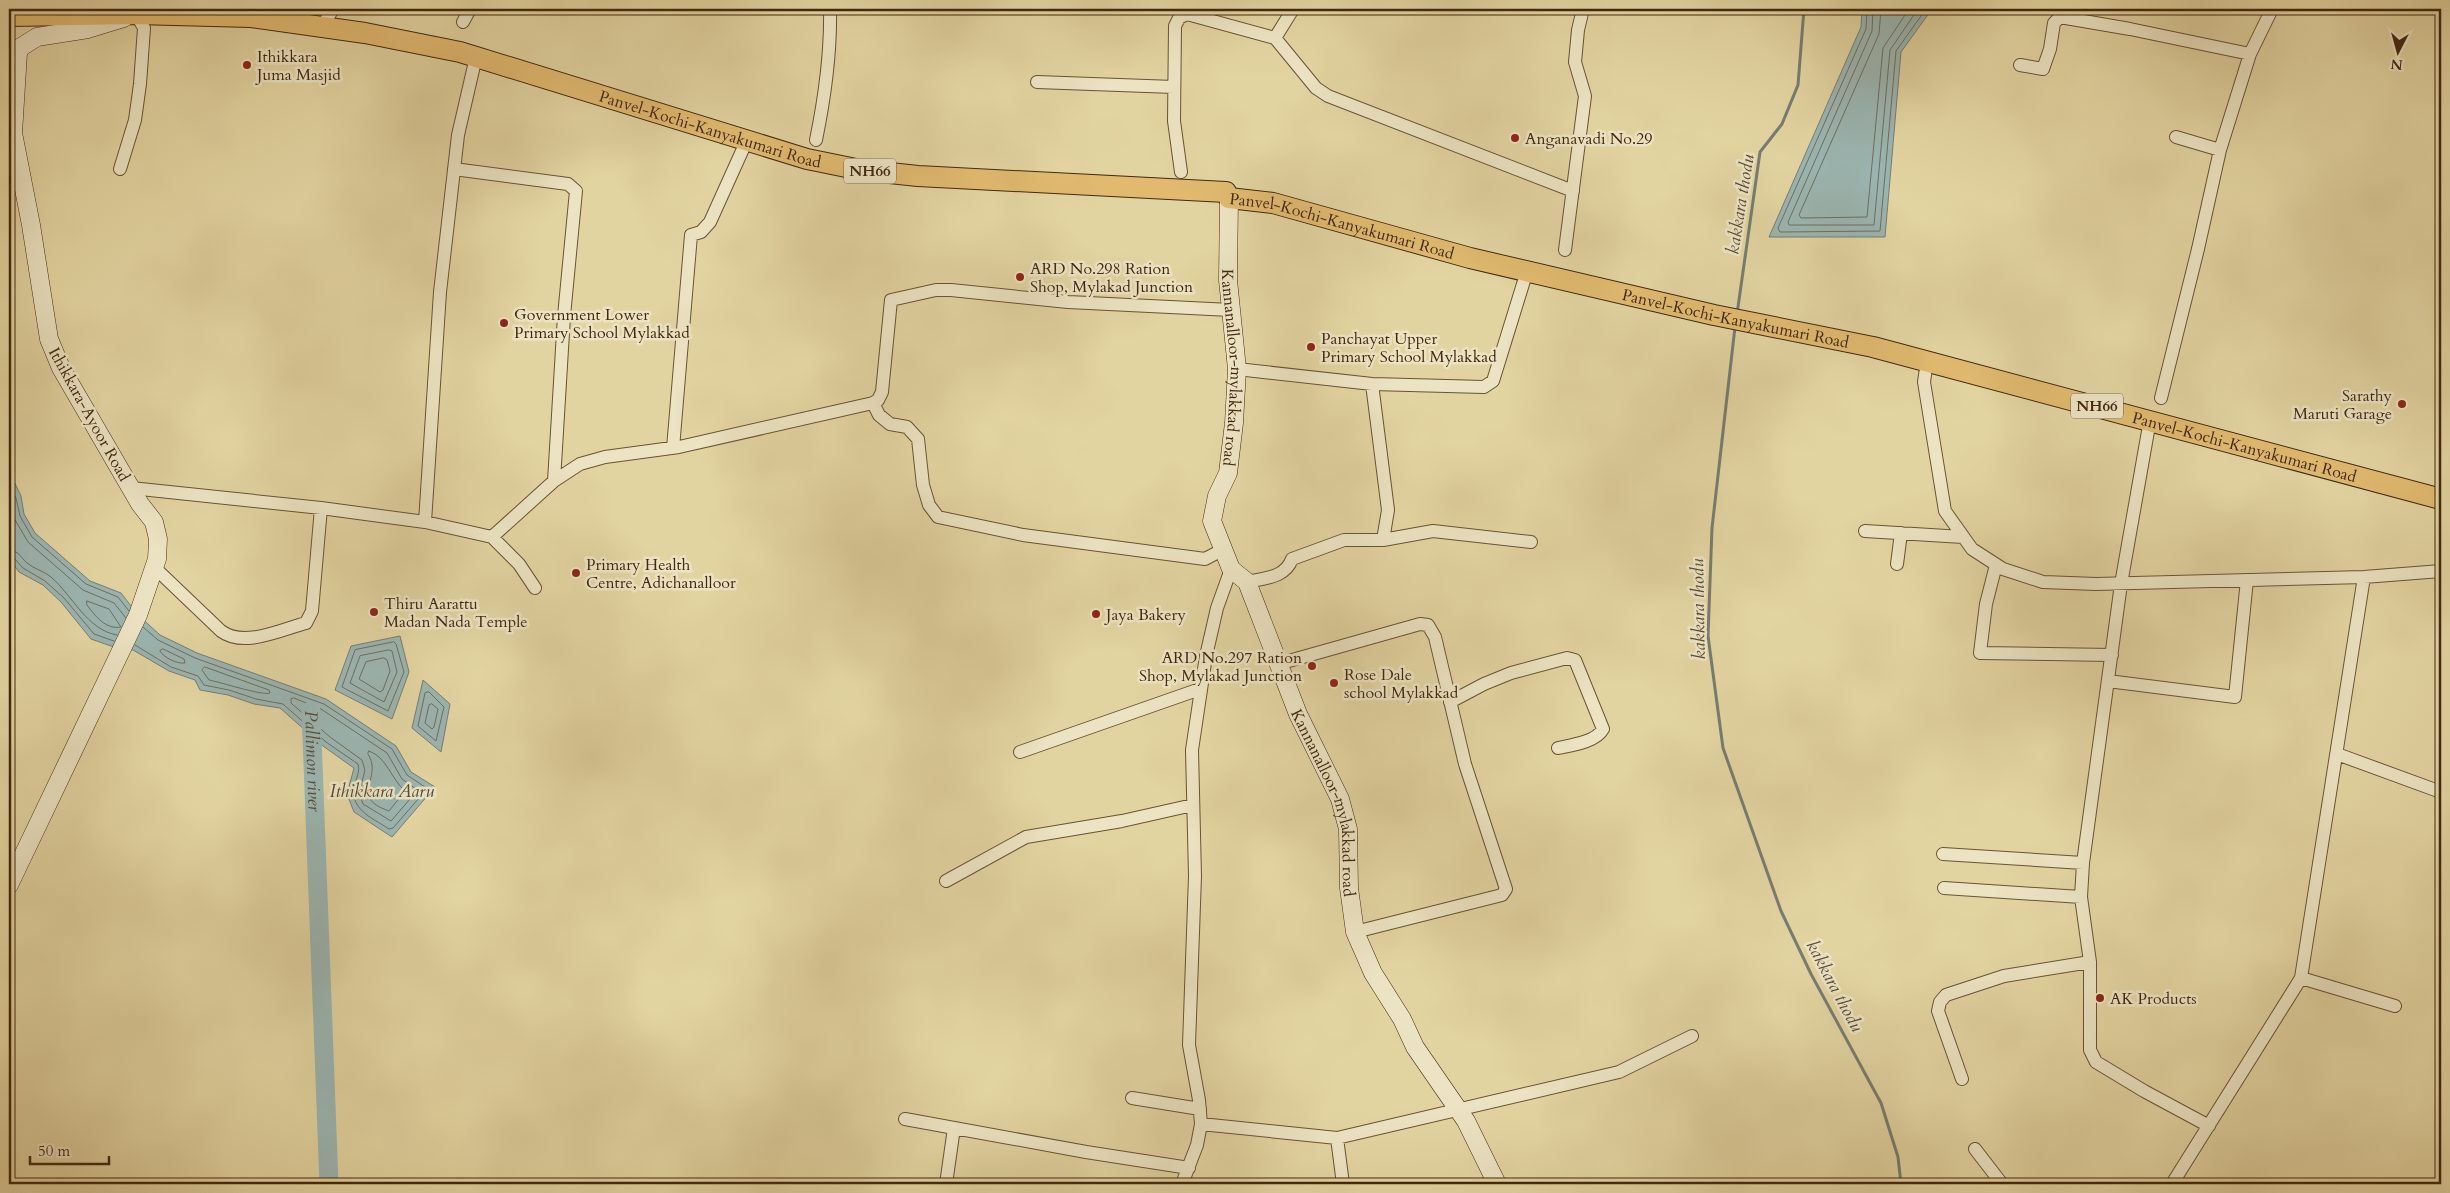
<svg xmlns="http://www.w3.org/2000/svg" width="2450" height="1193" viewBox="0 0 2450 1193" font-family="Cardo,serif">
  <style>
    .water { fill: #9bb5b1; stroke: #777d71 }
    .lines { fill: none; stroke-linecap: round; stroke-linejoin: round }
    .shore { stroke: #6e6e60; stroke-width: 1 }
    .stream { stroke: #777d71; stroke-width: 3 }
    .river { stroke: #9bb5b1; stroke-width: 19 }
    .minor-casing { stroke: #6a5334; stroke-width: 14 }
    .secondary-casing { stroke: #422810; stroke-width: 19 }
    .trunk-casing { stroke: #422810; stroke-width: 22 }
    .minor { stroke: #ece3c2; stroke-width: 12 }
    .secondary { stroke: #ece3c2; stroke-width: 18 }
    .trunk { stroke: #e1ba70; stroke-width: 20 }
    .poi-dot { fill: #8f2418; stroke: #ece3c2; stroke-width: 2 }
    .labels { text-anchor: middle; stroke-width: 5; stroke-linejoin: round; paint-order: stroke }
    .shield { fill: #ece3c2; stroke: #756045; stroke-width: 1 }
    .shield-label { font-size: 15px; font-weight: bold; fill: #422810 }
    .poi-label { font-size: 16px; fill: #422810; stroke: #ece3c2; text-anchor: start }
    .street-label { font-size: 16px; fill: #422810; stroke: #ece3c2 }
    .water-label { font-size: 18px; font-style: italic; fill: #584b38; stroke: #ece3c2 }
  </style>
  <rect width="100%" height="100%" fill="#e2d4a1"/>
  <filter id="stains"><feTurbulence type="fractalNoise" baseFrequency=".004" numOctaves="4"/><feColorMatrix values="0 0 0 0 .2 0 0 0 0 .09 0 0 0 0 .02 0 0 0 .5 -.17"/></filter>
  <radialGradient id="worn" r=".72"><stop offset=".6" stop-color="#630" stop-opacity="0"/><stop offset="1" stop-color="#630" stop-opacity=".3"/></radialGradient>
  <path class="water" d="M1862,9H1932L1901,52L1885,237H1769L1861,27Z
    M9,471L21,496L24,514L35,533L90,581L121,593L138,615L160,635L197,653L326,699L396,746L411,772L435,787L392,837L354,812L347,794L354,768L323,746L280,708L254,704L228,695L200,690L195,680L169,671L133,650L111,646L91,639L61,602L43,585L19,572L11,561L9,563Z
    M400,636L409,672L392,719L335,690L351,646Z
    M423,680L450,704L441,752L412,728Z"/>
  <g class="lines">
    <path class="shore" d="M1867,9L1866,29L1778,228L1780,232L1880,231L1896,51L1926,9
      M1873,9L1872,31L1788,222L1789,225H1874L1890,50L1918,9
      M1881,9L1879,34L1799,215L1801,218L1867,217L1883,48L1909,9
      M9,482L16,498L20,516L32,537L86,584L118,597L129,611
      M9,497L14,518L28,542L83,590L114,603L126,618
      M9,551C19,550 20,557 27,563C34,569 44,571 51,577C73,596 87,630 117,635
      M9,557L14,558L23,568L45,581L64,598L94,634L114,641
      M87,601L109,609L121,627C106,630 95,616 87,605Z
      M394,642L396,644L404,672L388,711L342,687L355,650Z
      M135,645L171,667L198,676L204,685L229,690L256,699L283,704L326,742L358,764C360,770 357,777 355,783C348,809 371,817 389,829L393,828L426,790L425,787L407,775L392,749L324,704L195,658L158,640L143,627
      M163,649L184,659L185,663C177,664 164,658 160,651Z
      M389,650L392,651L397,672L384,702L350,683L360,656Z
      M384,658L387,660L390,671L383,690L380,692L359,679L366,662Z
      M205,667L269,690L270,693C263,696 220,682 209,680L202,670Z
      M429,692L444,707L436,741L418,726L425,693Z
      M294,698L321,709L387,753L402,779L416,789V792L391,821L363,804L359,793L365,770L362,760L330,737L291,703V699Z
      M432,704L438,709L434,727L432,729L425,723L429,705Z
      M369,751C387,757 391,779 405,791L389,811C347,796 384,779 368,754Z"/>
    <path class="stream" d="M1737,314L1760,152L1782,124L1798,85L1804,9
      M1735,327L1712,528L1708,636L1723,748L1781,911L1811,974L1881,1103L1898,1157L1901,1184"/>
    <path class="river" id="s1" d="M311,711L329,1184"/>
    <g class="minor-casing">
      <path id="minor" d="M463,22L470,9
        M323,25L333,9
        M1275,38L1316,88L1328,96L1573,191
        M2020,65L2043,69L2050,49L2054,23L2060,17L2130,29L2250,54
        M1037,82L1174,87
        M2176,137L2220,150
        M816,140C825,96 831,54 830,9
        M120,169L135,120L140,84L144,28L136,14
        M454,169L568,184L576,191L564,316L554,481
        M1181,172L1174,121L1175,26L1179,18L1187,14L1275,38L1293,9
        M1565,250L1585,96L1575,62L1578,30L1583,9
        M1927,361L1924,382L1945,511L1972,549L2003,569L2043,582L2096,584L2364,577L2441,571
        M1237,369L1372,384L1484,387L1493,381L1527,271
        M1372,384L1388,510L1383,540L1433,531L1531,542
        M2161,398L2198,249L2220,150L2250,54L2272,9
        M873,403L879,415L890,424L907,427L918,439L923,485L929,505L938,517L1023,535L1205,559L1224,549
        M2150,420L2121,584L2083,863L2081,897L2090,962V1050L2096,1062L2144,1091L2209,1126
        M673,448L691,235L701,232L710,222L747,140
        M131,488L321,508L425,522L492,537L519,564L535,588
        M425,522L440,292L458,135L476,57
        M1865,531L1963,537
        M492,537L554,481L580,464L605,457L679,447L873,403L878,400L882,392L891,300L936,290H951L1068,302L1231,310
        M1897,564L1901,533
        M1996,565L1986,604L1980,653L2112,655
        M154,567L221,631C244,648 280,630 306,623L312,611L321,508
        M1247,582C1265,578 1285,578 1292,559L1344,540H1383
        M1278,664L1420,624L1428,625L1435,637L1465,764L1506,889L1502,895L1355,932
        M2108,681L2235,697L2247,580
        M1450,702L1484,684L1511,673L1567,658L1575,660L1603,729C1596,742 1572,745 1558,748
        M1020,752L1200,689
        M2337,754L2441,792
        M1943,854L2083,863
        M946,881L1026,837L1122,821L1193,805
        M1944,888L2081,897
        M2301,978L2395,1006
        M1962,1079L1938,1011L1940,1002L1946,995L2004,976L2090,962
        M1132,1098L1200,1109
        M905,1119L1086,1152L1189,1168
        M1201,1124L1337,1138L1619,1072L1692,1036
        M1337,1138L1343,1184
        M1975,1149L2002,1184
        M946,1184L954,1128
        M1182,1184L1197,1145L1201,1124L1199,1100L1189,1045L1195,876L1192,750L1206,656L1217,608L1231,569
        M2172,1184L2301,978L2364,577"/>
    </g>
    <g class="secondary-casing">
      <g id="secondary">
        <path id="s2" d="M1229,198L1228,280L1237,369L1234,423L1228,473L1217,496L1212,521L1231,569L1247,582L1298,714L1340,799L1348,829L1349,888L1355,932L1373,973L1402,1019L1415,1047L1466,1121L1497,1184"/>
        <path d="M9,885L138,615L157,559L158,539L154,522L140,504L61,368L49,339L31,225L13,133L18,53L21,47L37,37L88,29L124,18"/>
      </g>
    </g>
    <g class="trunk-casing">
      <g id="trunk">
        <path id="s3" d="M9,16L136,14L251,17L365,33L460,52L807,159L861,170L918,176L1226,192L1229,198L1273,203L1470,258L1714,315L1873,347L2441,499"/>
      </g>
    </g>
    <use href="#minor" class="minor"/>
    <use href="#secondary" class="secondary"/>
    <use href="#trunk" class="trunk"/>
  </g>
  <g class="poi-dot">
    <circle cx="247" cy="65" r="5"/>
    <circle cx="1515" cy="138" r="5"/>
    <circle cx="1020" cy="277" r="5"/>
    <circle cx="504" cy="323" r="5"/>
    <circle cx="1311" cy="347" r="5"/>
    <circle cx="2402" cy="404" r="5"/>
    <circle cx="576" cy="573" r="5"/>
    <circle cx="374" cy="612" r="5"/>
    <circle cx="1096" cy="614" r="5"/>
    <circle cx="1312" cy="666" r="5"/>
    <circle cx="1334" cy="683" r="5"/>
    <circle cx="2100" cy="998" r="5"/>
  </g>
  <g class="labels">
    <g class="shield">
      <rect x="844" y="158.5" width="52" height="25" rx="4"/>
      <rect x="2071" y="393.5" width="52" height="25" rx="4"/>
    </g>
    <g class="shield-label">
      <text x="870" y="176">NH66</text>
      <text x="2097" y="411">NH66</text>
    </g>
    <g class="poi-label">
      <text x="257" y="62">Ithikkara<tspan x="257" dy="18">Juma Masjid</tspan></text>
      <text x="1525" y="144">Anganavadi No.29</text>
      <text x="1030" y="274">ARD No.298 Ration<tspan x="1030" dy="18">Shop, Mylakad Junction</tspan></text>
      <text x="514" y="320">Government Lower<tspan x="514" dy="18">Primary School Mylakkad</tspan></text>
      <text x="1321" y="344">Panchayat Upper<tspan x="1321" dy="18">Primary School Mylakkad</tspan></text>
      <text x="2392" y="401" text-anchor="end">Sarathy<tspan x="2392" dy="18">Maruti Garage</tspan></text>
      <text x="586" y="570">Primary Health<tspan x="586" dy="18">Centre, Adichanalloor</tspan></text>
      <text x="384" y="609">Thiru Aarattu<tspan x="384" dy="18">Madan Nada Temple</tspan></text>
      <text x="1106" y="620">Jaya Bakery</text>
      <text x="1302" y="663" text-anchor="end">ARD No.297 Ration<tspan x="1302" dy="18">Shop, Mylakad Junction</tspan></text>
      <text x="1344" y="680">Rose Dale<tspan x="1344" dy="18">school Mylakkad</tspan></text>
      <text x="2110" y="1004">AK Products</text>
    </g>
    <g class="street-label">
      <text dy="6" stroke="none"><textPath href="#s3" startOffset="716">Panvel-Kochi-Kanyakumari Road</textPath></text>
      <text dy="6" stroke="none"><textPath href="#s3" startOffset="1361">Panvel-Kochi-Kanyakumari Road</textPath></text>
      <text dy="6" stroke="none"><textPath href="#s3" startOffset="1766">Panvel-Kochi-Kanyakumari Road</textPath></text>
      <text dy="6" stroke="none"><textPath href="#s2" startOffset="170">Kannanalloor-mylakkad road</textPath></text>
      <text transform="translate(90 414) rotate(61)" y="6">Ithikkara-Ayoor Road</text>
      <text dy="6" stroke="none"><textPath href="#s3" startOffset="2291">Panvel-Kochi-Kanyakumari Road</textPath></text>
      <text dy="6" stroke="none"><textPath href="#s2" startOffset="635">Kannanalloor-mylakkad road</textPath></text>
    </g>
    <g class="water-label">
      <text transform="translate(1740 204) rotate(-81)" y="6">kakkara thodu</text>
      <text transform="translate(1698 609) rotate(-91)" y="6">kakkara thodu</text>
      <text dy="6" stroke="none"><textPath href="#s1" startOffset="50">Pallimon river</textPath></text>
      <text x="382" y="797">Ithikkara Aaru</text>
      <text transform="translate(1835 986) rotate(62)" y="6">kakkara thodu</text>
    </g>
  </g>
  <rect width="2450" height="1193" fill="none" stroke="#e2d4a1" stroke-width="30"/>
  <rect x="10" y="10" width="2430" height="1173" fill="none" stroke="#422810" stroke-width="2.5"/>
  <rect x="15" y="15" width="2420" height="1163" fill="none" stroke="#422810"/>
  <g transform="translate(2398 52) rotate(186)" stroke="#ece3c2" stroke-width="4" paint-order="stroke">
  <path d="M0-4L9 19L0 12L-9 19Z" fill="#422810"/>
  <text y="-8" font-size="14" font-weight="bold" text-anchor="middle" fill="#422810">N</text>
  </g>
  <path d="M30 1156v8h79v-8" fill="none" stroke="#422810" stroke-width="2.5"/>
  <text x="38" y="1156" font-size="15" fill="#422810" stroke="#ece3c2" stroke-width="4" paint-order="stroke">50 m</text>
  <rect width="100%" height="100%" filter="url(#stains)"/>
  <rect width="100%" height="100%" fill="url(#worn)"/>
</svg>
